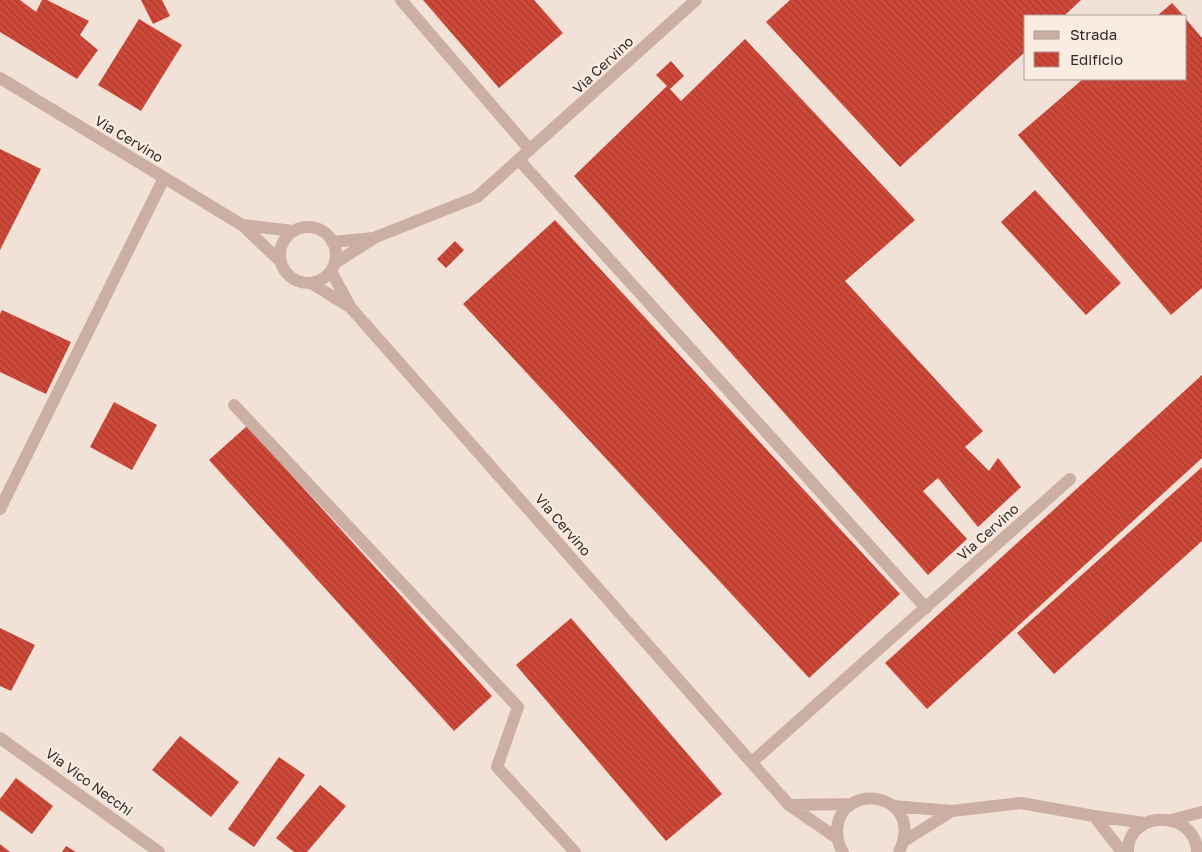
<svg xmlns="http://www.w3.org/2000/svg" width="1202" height="852" viewBox="0 0 1202 852" font-family="'Golos Text',sans-serif">
  <style>
    .building { fill: url(#building-back-hatch) }
    .lines { fill: none; stroke-linecap: round; stroke-linejoin: round }
    .minor { stroke: #cbafa2; stroke-width: 12 }
    .labels { text-anchor: middle; stroke-width: 4.5; stroke-linejoin: round; paint-order: stroke }
    .street-label { font-size: 14px; fill: #352825; stroke: #faece3 }
  </style>
  <defs>
    <pattern id="building-back-hatch" width="6" height="6" patternUnits="userSpaceOnUse" patternTransform="scale(1.25)"><rect width="6" height="6" fill="#ce4939"/><path d="M-1 5l2 2M0 0l6 6M5-1l2 2" fill="none" stroke="#a83d30"/></pattern>
  </defs>
  <rect width="100%" height="100%" fill="#f2e1d7"/>
  <path class="building" d="M0,0H20L36,12L42,0H47L89,21L80,35L98,50L77,79L0,32Z
    M141,0H162L170,16L153,24Z
    M423,0H534L563,33L499,88Z
    M790,0H1081L1064,16H1026V51L900,167L766,22Z
    M1172,3L1184,16H1157Z
    M139,19L182,45L141,111L98,85Z
    M1186,19L1202,38V288L1171,315L1018,135L1083,79H1186Z
    M745,39L915,220L845,281L983,431L965,447L989,471L998,458L1021,487L978,527L938,478L923,491L967,539L928,575L574,176L667,86L656,75L671,61L684,76L670,89L681,101Z
    M0,149L41,169L0,250Z
    M1035,190L1121,283L1086,315L1001,222Z
    M555,220L900,594L809,678L463,304Z
    M455,241L464,250L446,268L437,259Z
    M2,310L71,342L46,394L0,372V314Z
    M1202,375V458L927,709L885,663Z
    M114,402L157,425L132,470L90,447Z
    M247,426L492,696L454,731L209,460Z
    M1202,467V541L1054,674L1017,633Z
    M571,618L722,794L666,841L516,665Z
    M0,628L35,645L11,691L0,686Z
    M180,736L239,782L211,817L152,770Z
    M279,757L305,775L254,847L228,829Z
    M16,778L53,806L32,834L0,810V799Z
    M320,785L346,806L307,852H294L276,838Z
    M0,844L10,852H0Z
    M66,846L76,852H62Z"/>
  <g class="lines">
    <path class="minor" d="M401,0L530,150
      M0,78L242,225
      M519,160L926,608
      M280 255a28 28 0 1 1 56 0a28 28 0 1 1-56 0Z
      M332,242L373,238
      M280,261L242,225L293,231
      M335,263L376,237L477,197L696,0
      M311,283L351,308L331,271
      M351,308L789,805L837,838
      M234,405L518,707L497,767L575,852
      M0,509L164,178
      M0,738L159,852
      M752,762L1070,479
      M789,805L851,804
      M893,806L952,811L1021,803L1094,816L1122,852
      M1094,816L1145,823
      M1171,820L1202,812
      M904,841L952,811
      M843,852C838,845 837,838 837,830C840,779 927,793 899,852
      M1128,852C1127,809 1196,809 1197,852"/>
  </g>
  <g class="labels">
    <g class="street-label">
      <text transform="translate(603 65) rotate(-43)" y="5">Via Cervino</text>
      <text transform="translate(129 139) rotate(31)" y="5">Via Cervino</text>
      <text transform="translate(563 525) rotate(49)" y="5">Via Cervino</text>
      <text transform="translate(988 532) rotate(-42)" y="5">Via Cervino</text>
      <text transform="translate(89 782) rotate(36)" y="5">Via Vico Necchi</text>
    </g>
  </g>
  <rect x="1024" y="15" width="162" height="65" fill="#faece3" stroke="#ab9e97"/>
  <rect x="1034" y="31" width="25" height="8" fill="#cbafa2" stroke="#ab9e97"/>
  <text x="1070" y="40" font-size="15" fill="#352825">Strada</text>
  <rect x="1034" y="52" width="25" height="15" fill="url(#building-back-hatch)" stroke="#ab9e97"/>
  <text x="1070" y="65" font-size="15" fill="#352825">Edificio</text>
</svg>
